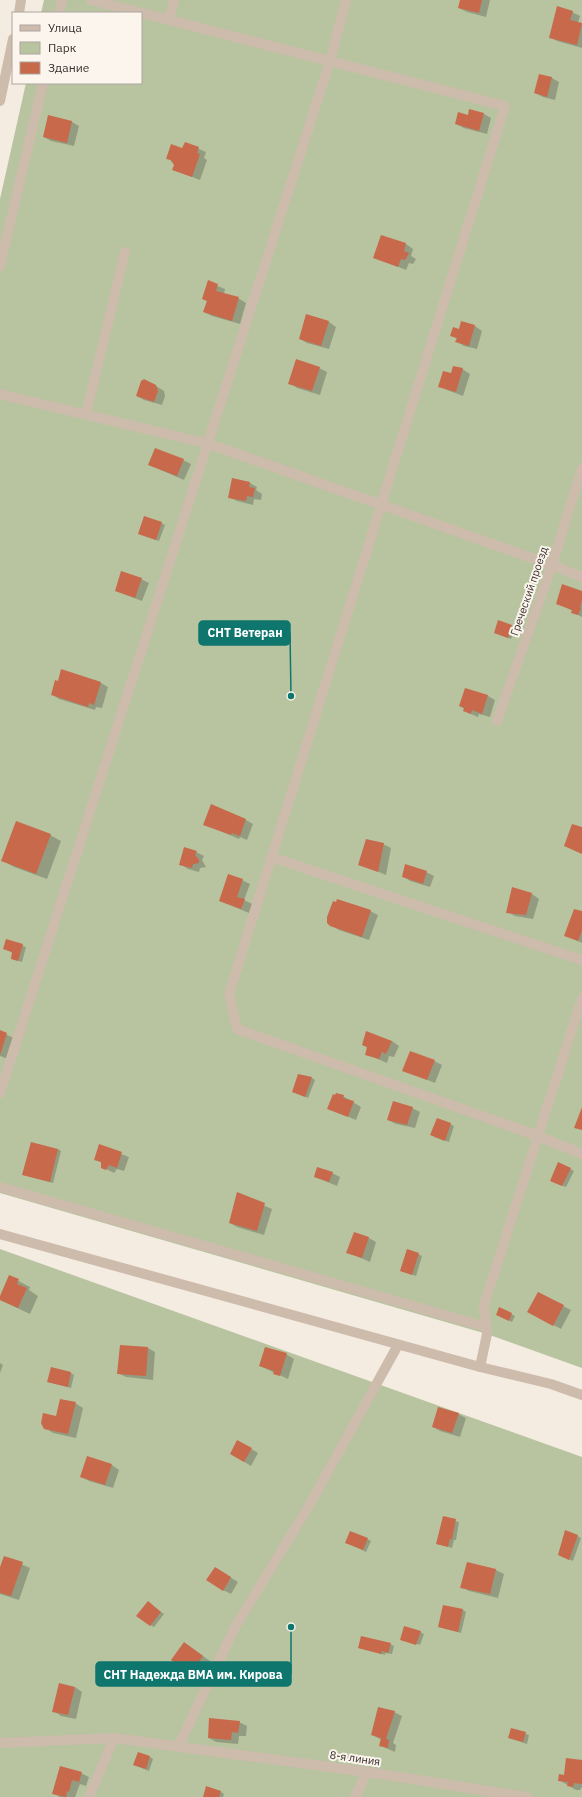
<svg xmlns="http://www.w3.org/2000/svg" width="582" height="1797" viewBox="0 0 582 1797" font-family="'IBM Plex Sans',sans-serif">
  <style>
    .green { fill: #b8c4a0 }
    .shadow { fill: #0003 }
    .building { fill: #c8694b }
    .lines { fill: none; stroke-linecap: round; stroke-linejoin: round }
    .minor { stroke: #cdbbac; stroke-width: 10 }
    .labels { text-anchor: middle; stroke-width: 4; stroke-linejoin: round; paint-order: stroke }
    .street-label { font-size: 11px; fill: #3b302b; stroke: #fbf5ee }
    .leader { fill: none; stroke: #0f766e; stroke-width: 1.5 }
    .callout-dot { fill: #0f766e; stroke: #fbf5ee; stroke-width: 1.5 }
    .callout { fill: #0f766e; stroke: #0f766e; stroke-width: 1.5 }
    .callout-label { font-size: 12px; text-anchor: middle; font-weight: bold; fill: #fff }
  </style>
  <rect width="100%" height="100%" fill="#f4ebe1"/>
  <path class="green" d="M44,0H582V1368L487,1334L0,1193V199L26,83H141V13H41Z
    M0,1249L582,1457V1797H0Z"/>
  <path class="shadow" d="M461,0H490L486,17L467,12L459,8Z
    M572,12L580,16L578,23L582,24V48L557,41L550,37Z
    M540,75L552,78L559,82L555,100L543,97L535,93Z
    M484,114L491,118L487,134L464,128L456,124L468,116Z
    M72,122L79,126L74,146L51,141L44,137Z
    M185,143L206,152L204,158L207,160L200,180L174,170L175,165L168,158L183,150Z
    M381,236L406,244L413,249L411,256L416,259L413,264L409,263L406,270L374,257Z
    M208,282L225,289L224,294L238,298L246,303L240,324L212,316L204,312L207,301Z
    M307,315L329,322L336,327L329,349L307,343L300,339Z
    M475,326L482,331L477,349L464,346L456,341L457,339L451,335L460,330Z
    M319,368L327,372L320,395L297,388L290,383Z
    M462,369L470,374L463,396L447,390L439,386L452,375Z
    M156,386L164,391L165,396L162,405L144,400L137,396Z
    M183,460L191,464L184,480L149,465Z
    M250,483L257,487L256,490L262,494L261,500L254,499L253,505L237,501L229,497Z
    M161,523L165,525L159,541L139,534Z
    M141,579L149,583L142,601L116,591Z
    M582,592V617L572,612L573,611L557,603Z
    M499,622L515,628L511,639L495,633Z
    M62,671L101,683L108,687L102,708L96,707L95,710L59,699L52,694L58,682Z
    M466,689L488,696L495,700L490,717L479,714L478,717L464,711L465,709L460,706Z
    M246,820L253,824L247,840L240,837L239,839L204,824Z
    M50,835L61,841L47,879L14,867L2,860Z
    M383,844L391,848L386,875L359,864Z
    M196,852L204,856L202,860L206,867L200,868L199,872L188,869L180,864Z
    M426,872L434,876L430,887L410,881L403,876Z
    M242,880L250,884L244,900L252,904L249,913L220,901Z
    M532,894L539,899L533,919L515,916L508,912Z
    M370,911L378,915L369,940L339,930L331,925Z
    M582,913V943L565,935Z
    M6,940L26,947L22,962L15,960L13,953L4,949Z
    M0,1032L14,1038L8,1059L0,1056Z
    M392,1041L399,1046L394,1057L389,1056L387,1063L366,1054L368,1048L363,1045Z
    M434,1061L442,1065L435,1083L403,1070Z
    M312,1078L315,1080L308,1098L297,1093Z
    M343,1096L361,1107L356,1120L329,1109Z
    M412,1108L420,1112L415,1128L396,1124L388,1120Z
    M450,1124L454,1126L449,1142L434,1137Z
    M100,1146L129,1157L124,1171L117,1169L114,1173L102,1167V1163L95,1159Z
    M58,1149L61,1151L53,1183L24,1175Z
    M559,1163L574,1171L566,1187L555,1183Z
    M332,1173L340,1177L337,1186L315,1177Z
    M237,1194L272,1209L264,1235L237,1227L230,1223Z
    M355,1233L369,1238L376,1242L370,1262L347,1252Z
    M418,1254L422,1256L416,1276L401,1271Z
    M9,1276L30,1287L29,1290L38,1296L30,1314L0,1300Z
    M563,1306L571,1310L561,1329L536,1316Z
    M500,1308L515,1316L512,1322L500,1316Z
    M148,1348L155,1352L153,1380L126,1377L118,1373Z
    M286,1354L294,1359L288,1379L260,1366Z
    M0,1363L3,1365L0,1373Z
    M71,1373L74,1375L71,1388L48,1382Z
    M75,1403L83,1408L76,1438L53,1433L45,1428Z
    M458,1414L466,1418L460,1437L440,1431L433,1427Z
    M238,1441L258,1453L251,1466L231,1454Z
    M112,1465L119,1470L113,1488L89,1481L81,1477Z
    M443,1518L459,1522L456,1540H454L452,1548L438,1544Z
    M577,1536L581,1538L573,1561L563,1557Z
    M367,1539L371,1541L366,1552L350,1544Z
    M5,1557L30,1568L19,1600L0,1594V1570Z
    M467,1563L496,1570L504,1574L498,1598L469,1591L462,1587Z
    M222,1572L238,1582L231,1594L223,1590Z
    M151,1605L164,1614L154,1627L150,1625Z
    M463,1610L466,1612L461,1633L439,1627Z
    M420,1632L424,1634L420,1645L403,1640Z
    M390,1644L394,1646L392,1654L385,1653V1655L359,1648Z
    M192,1648L210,1661L198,1678L172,1660Z
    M75,1687L82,1692L76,1719L61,1716L54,1711Z
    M394,1712L402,1716L393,1743L396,1745L395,1752L381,1746L382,1740L372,1735Z
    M239,1722L247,1726L246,1736H239L238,1744L216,1742L209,1738Z
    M511,1729L529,1735L527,1744L509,1738Z
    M150,1757L153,1759L149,1771L134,1765Z
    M582,1761V1787L580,1790H576L559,1780Z
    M81,1773L89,1777L86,1786L80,1784L75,1797H60L53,1793Z
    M207,1788L221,1792L224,1794L223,1797H204Z"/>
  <path class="building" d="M460,0H482L479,13L458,8Z
    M557,6L573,11L570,20L582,23L577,45L549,38Z
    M539,74L552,77L547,97L534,93Z
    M469,109L484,113L479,131L455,124L458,112L468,115Z
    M48,115L72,121L67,143L43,137Z
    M185,142L199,147L197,153L200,154L192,177L172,170L174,165L171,160L166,159L171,144L182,148Z
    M381,235L406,243L404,251L409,253L405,260L401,259L398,267L373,258Z
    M208,280L218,284L216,291L239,297L232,321L203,312L207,301L202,299Z
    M306,314L329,321L321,346L299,339Z
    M461,321L475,325L469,346L455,342L457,338L450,336L453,327L459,329Z
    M296,359L320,367L312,391L288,384Z
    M453,366L463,368L456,392L438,387L443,371L451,373Z
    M144,379L156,385L158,391L154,402L136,396L141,381Z
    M155,448L184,459L177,476L148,465Z
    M232,478L250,482L249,487L255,488L253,497L247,496L246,501L228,498Z
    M144,516L162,522L156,540L138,534Z
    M121,571L142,578L135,598L115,591Z
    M562,584L582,591V600L580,607L581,608L578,615L571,613L572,610L556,604Z
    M498,620L512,625L508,638L494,633Z
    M61,669L101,682L94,705L89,703L88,707L51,695L55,680L58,681Z
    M465,688L488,695L482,714L472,710L471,714L463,711L464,708L459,706Z
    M211,804L246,819L240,836L232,833L231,835L203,825Z
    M16,821L51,834L36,874L1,861Z
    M572,824L582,827V854L564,846Z
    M366,839L384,843L378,872L358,865Z
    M184,847L197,851L195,855L199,860V863L193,864L192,868L179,865Z
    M405,864L427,871L423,884L402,877Z
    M228,874L243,879L237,897L245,899L241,909L219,901Z
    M512,887L532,893L526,915L506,913Z
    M337,899L371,910L362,937L330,926L327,923V917L333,901L336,902Z
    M574,909L582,911V931L578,941L564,936Z
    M6,939L23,944L18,961L11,959L12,952L3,949Z
    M0,1030L7,1033L0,1055Z
    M366,1031L392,1041L386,1054L382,1052L379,1059L365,1055L367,1047L362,1045Z
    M410,1051L435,1060L427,1080L402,1071Z
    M298,1074L312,1077L305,1097L292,1092Z
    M336,1093L344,1095L343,1098L354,1101L348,1117L327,1109L333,1094L335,1095Z
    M393,1101L413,1107L407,1125L387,1120Z
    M582,1107V1130L574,1128Z
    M437,1118L451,1123L445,1141L430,1135Z
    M31,1142L58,1149L50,1182L22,1175Z
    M99,1144L122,1152L117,1168L109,1165L106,1170L101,1168V1162L94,1160Z
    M558,1162L571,1168L562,1186L550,1181Z
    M317,1167L333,1172L329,1182L314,1177Z
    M237,1192L265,1203L257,1231L229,1223Z
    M354,1232L369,1237L362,1258L346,1253Z
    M407,1249L419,1253L412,1275L400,1271Z
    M9,1275L19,1279L17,1284L27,1288L18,1308L0,1300V1296Z
    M538,1292L564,1305L553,1326L527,1312Z
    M499,1307L512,1313L509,1321L496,1315Z
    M120,1345L148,1347L146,1376L117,1374Z
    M265,1347L287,1353L280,1376L273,1374L274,1371L259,1366Z
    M51,1367L71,1372L68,1387L47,1382Z
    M60,1399L76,1402L68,1434L44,1429L41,1423L43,1413L56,1416Z
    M438,1407L459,1413L452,1433L432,1427Z
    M237,1440L252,1448L244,1462L230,1454Z
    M87,1456L112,1464L105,1485L80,1477Z
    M443,1516L456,1519L452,1539H450L448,1547L436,1544Z
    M565,1530L578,1535L569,1560L558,1555Z
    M350,1531L368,1538L363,1550L345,1543Z
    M4,1556L23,1562L11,1596L0,1593V1567Z
    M467,1562L496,1569L490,1594L460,1588Z
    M215,1567L231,1577L223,1591L206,1580Z
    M148,1601L161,1612L150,1626L136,1616Z
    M443,1605L463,1609L458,1632L438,1627Z
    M404,1626L421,1631L416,1645L400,1640Z
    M361,1636L391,1643L388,1653L382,1651L381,1654L358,1648Z
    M184,1642L203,1656L190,1674L171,1660Z
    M59,1683L75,1687L68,1715L52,1712Z
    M378,1707L395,1711L386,1739L389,1740L388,1748L379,1746L381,1738L371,1735Z
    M209,1718L240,1721L238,1733L232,1732L231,1740L208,1738Z
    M511,1728L526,1732L523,1742L508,1738Z
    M138,1752L150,1756L146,1769L133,1765Z
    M566,1758L582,1760V1784L574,1783L573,1787L567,1786L568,1782L558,1781L559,1774L564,1775Z
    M60,1766L82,1772L79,1782L72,1780L69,1792L67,1791L66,1797L52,1794Z
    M206,1786L221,1791L219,1797H203Z"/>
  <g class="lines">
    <path class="minor" d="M91,0L505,106L229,994L237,1029L538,1136L582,1154
      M19,13L21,0
      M59,13L62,0
      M169,20L174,0
      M0,101L13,39
      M0,266L43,83
      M0,394L209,444L552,565L582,577
      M86,414L125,252
      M497,721L552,565L582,468
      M271,857L582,960
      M0,1093L330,61L346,0
      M0,1187L486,1327
      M0,1234L480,1367L551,1384L582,1395
      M480,1367L487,1334L484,1305L582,998
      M0,1743L114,1738
      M179,1745L235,1627L310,1504L398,1345
      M89,1797L114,1738L367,1772L527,1797
      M355,1797L367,1772"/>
  </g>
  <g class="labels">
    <g class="street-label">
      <text transform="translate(529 591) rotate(-71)" y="4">Греческий проезд</text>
      <text transform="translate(355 1758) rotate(8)" y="4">8-я линия</text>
    </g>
  </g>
  <path class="leader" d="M291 696L290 633M291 1627L291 1674"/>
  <g class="callout-dot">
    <circle cx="291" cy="696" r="4"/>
    <circle cx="291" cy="1627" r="4"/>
  </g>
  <g class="callout">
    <rect x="199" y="621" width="91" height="24" rx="4"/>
    <rect x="96" y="1662" width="195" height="24" rx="4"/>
  </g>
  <g class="callout-label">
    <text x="245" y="637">СНТ Ветеран</text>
    <text x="193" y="1679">СНТ Надежда ВМА им. Кирова</text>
  </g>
  <rect x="12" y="12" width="130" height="72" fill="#fbf5ee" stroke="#aea6a0"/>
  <rect x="20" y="25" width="20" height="6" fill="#cdbbac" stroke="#aea6a0"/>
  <text x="48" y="32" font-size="12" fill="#3b302b">Улица</text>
  <rect x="20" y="42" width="20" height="12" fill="#b8c4a0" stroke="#aea6a0"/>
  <text x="48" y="52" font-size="12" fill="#3b302b">Парк</text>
  <rect x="20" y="62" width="20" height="12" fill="#c8694b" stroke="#aea6a0"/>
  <text x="48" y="72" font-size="12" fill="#3b302b">Здание</text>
</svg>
